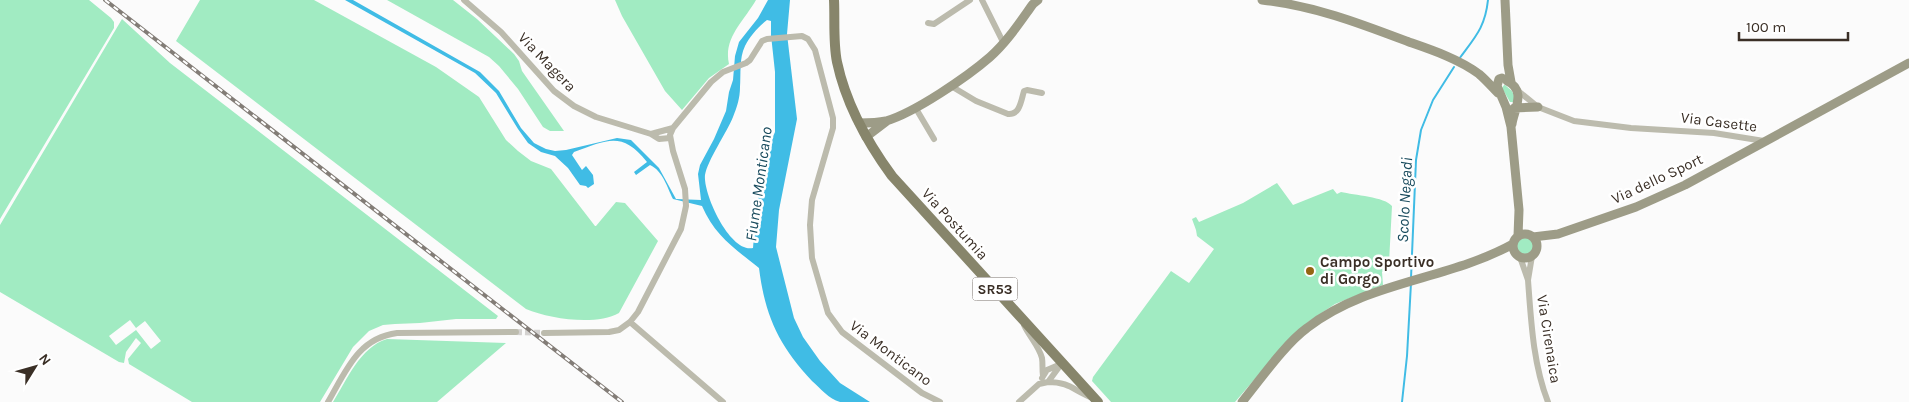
<svg xmlns="http://www.w3.org/2000/svg" width="1909" height="402" viewBox="0 0 1909 402" font-family="Karla,sans-serif">
  <style>
    .green { fill: #a1ebc2; fill-rule: evenodd }
    .water { fill: #40bce5; fill-rule: evenodd }
    .lines { fill: none; stroke-linecap: round; stroke-linejoin: round }
    .stream { stroke: #40bce5; stroke-width: 2 }
    .street-tunnel { stroke: #d4d2d0; stroke-width: 6; stroke-dasharray: 6 3; stroke-linecap: butt }
    .street { stroke: #bcbbad; stroke-width: 6 }
    .secondary { stroke: #9d9c87; stroke-width: 9 }
    .primary { stroke: #87856b; stroke-width: 10 }
    .rail-casing { stroke: #837d77; stroke-width: 4 }
    .rail { stroke: #fff; stroke-width: 2; stroke-dasharray: 5.5; stroke-linecap: butt }
    .poi-dot { fill: #946613; stroke: #fff; stroke-width: 2 }
    .labels { text-anchor: middle; stroke-width: 5; stroke-linejoin: round; paint-order: stroke }
    .shield { fill: #fff; stroke: #756d67; stroke-width: 1 }
    .shield-label { font-size: 14px; font-weight: bold; fill: #3a2f26 }
    .street-label { font-size: 15px; fill: #3a2f26; stroke: #fff }
    .poi-label { font-size: 15px; font-weight: bold; fill: #3a2f26; stroke: #fff; text-anchor: start }
    .water-label { font-size: 16px; font-style: italic; fill: #1a4c5e; stroke: #fff }
  </style>
  <rect width="100%" height="100%" fill="#fbfbfb"/>
  <path class="green" d="M0,0H89L111,18L114,22V28L0,219Z
    M200,0H314L436,67L479,97L506,140L518,151L531,161L551,169L595,226H596L616,202L625,203L658,241L619,313C596,326 550,319 526,309L176,41Z
    M387,0H453L477,19L514,54L519,61L522,71L564,131H550L543,127L518,89L499,66L489,57Z
    M615,0H756C744,21 723,38 729,64L709,78L682,110L665,91L622,16Z
    M122,19L170,63L498,316L496,319H456L420,323L395,324L383,325L369,331L353,347L320,402H192L129,364L128,359L141,343L136,338L126,352L124,363L119,362L0,292V225ZM130,320L136,328L145,321L161,341L151,349L136,330L116,345L109,336Z
    M1504,85H1505L1512,91L1515,98L1513,102H1510L1502,88Z
    M1277,183L1293,205L1333,189L1337,194L1341,192C1354,195 1385,197 1392,206L1389,263L1391,267L1382,272L1383,285L1335,304L1308,322L1285,344L1235,402H1111L1092,381L1093,377L1171,271L1189,283L1214,249L1197,236L1196,230L1192,219L1196,217L1199,222L1243,203Z
    M1517 246a8 8 0 1 1 16 0a8 8 0 1 1-16 0Z
    M387,339L506,343L437,402H333C347,380 360,347 387,339Z"/>
  <path class="water" d="M345,0H353L480,72L499,91L521,128L534,143L546,149L555,151L566,150L617,138L631,140L659,168L676,199L701,200L698,174L700,165L714,139L726,111L729,92L733,80L735,56L739,42L758,18L768,0H790L787,34L797,119L779,210L776,247L794,318L803,337L820,361L840,383L870,402C861,402 848,402 840,402C829,399 820,388 812,381C779,346 765,316 759,268C734,248 715,236 702,206L673,199C667,187 663,171 650,165L636,175L634,172L647,162C622,131 608,140 574,152L572,155L582,170L586,166L593,175L594,184L588,188L586,186L580,185L568,168L555,156L541,152L528,143L518,129L496,93L475,73ZM767,20L771,21V35L775,72V132L767,151L756,210L753,248C730,253 703,194 705,175C707,161 727,132 733,117C737,107 740,98 740,87C741,75 739,58 745,46C750,36 758,27 767,20Z"/>
  <g class="lines">
    <path class="stream" d="M1459,59C1475,37 1485,28 1488,0
      M1411,278L1416,160L1421,130L1433,100L1454,67
      M1402,402L1407,356L1411,283"/>
    <path class="street-tunnel" d="M516,332L544,333"/>
    <path class="street" d="M464,0L501,32L554,91L574,106L596,117L651,134L659,139L670,138
      M982,0L1003,42
      M928,23L934,24L970,0
      M951,86L976,101L1008,114C1020,115 1021,101 1024,91L1027,90L1042,93
      M1517,90L1538,107L1574,121L1631,128L1714,133L1764,141
      M915,107L934,139
      M651,134L673,128
      M1520,257L1528,280L1532,256
      M1528,280C1531,320 1533,364 1548,402
      M630,322L723,402
      M1024,325C1029,336 1039,346 1042,358C1043,364 1042,370 1043,376
      M544,333L609,332L619,330L630,322L638,312L681,229L686,206L685,189L673,151L670,135L673,128L711,82L723,72L746,63L750,60L762,41L767,39L802,36L808,39L815,50L833,118V128L812,200L810,225L812,258L828,313L842,332L922,393L940,402
      M1042,378L1047,370L1061,364
      M1048,382C1070,382 1074,391 1093,398
      M328,402C346,371 358,338 397,333L516,332
      M1019,402L1039,384L1048,382L1062,363"/>
    <path class="secondary" d="M1262,0C1315,6 1359,23 1409,42C1432,50 1459,59 1479,74C1486,80 1492,87 1498,93
      M1505,0L1508,65L1511,82
      M1502,78L1499,79L1497,86L1506,107L1511,127L1519,210L1518,236
      M1507,81C1527,90 1514,110 1512,124
      M1514,108L1538,107
      M859,123C868,123 877,123 886,121C914,113 967,77 990,57C1007,42 1020,22 1033,4L1038,0
      M866,137L887,121
      M1513 246a12 12 0 1 1 24 0a12 12 0 1 1-24 0Z
      M1533,237L1558,234L1636,207L1685,185L1909,63
      M1242,402C1260,380 1285,344 1307,328C1367,281 1448,280 1513,244"/>
    <path class="primary" d="M834,0C835,20 833,43 837,62C846,104 867,142 892,176L1098,402"/>
    <g class="rail-casing">
      <path id="rail" d="M105,0L622,402"/>
    </g>
    <use href="#rail" class="rail"/>
  </g>
  <circle class="poi-dot" cx="1310" cy="271" r="5"/>
  <g class="labels">
    <rect class="shield" x="972.5" y="277.5" width="45" height="23" rx="4"/>
    <g class="shield-label">
      <text x="995" y="294">SR53</text>
    </g>
    <g class="street-label">
      <text transform="translate(547 62) rotate(46)" y="5">Via Magera</text>
      <text transform="translate(1719 122) rotate(7)" y="5">Via Casette</text>
      <text transform="translate(1657 179) rotate(-25)" y="5">Via dello Sport</text>
      <text transform="translate(955 224) rotate(48)" y="5">Via Postumia</text>
      <text transform="translate(1549 339) rotate(81)" y="5">Via Cirenaica</text>
      <text transform="translate(891 353) rotate(37)" y="5">Via Monticano</text>
    </g>
    <g class="poi-label">
      <text x="1320" y="267">Campo Sportivo<tspan x="1320" dy="17">di Gorgo</tspan></text>
    </g>
    <g class="water-label">
      <text transform="translate(758 184) rotate(-82)" y="6">Fiume Monticano</text>
      <text transform="translate(1404 200) rotate(-87)" y="6">Scolo Negadi</text>
    </g>
  </g>
  <g transform="translate(35 367) rotate(53)" stroke="#ffffff" stroke-width="4" paint-order="stroke">
  <path d="M0-4L9 19L0 12L-9 19Z" fill="#3a2f26"/>
  <text y="-8" font-size="14" font-weight="bold" text-anchor="middle" fill="#3a2f26">N</text>
  </g>
  <path d="M1739 32v8h109v-8" fill="none" stroke="#3a2f26" stroke-width="2.5"/>
  <text x="1746" y="32" font-size="15" fill="#3a2f26" stroke="#ffffff" stroke-width="4" paint-order="stroke">100 m</text>
</svg>
